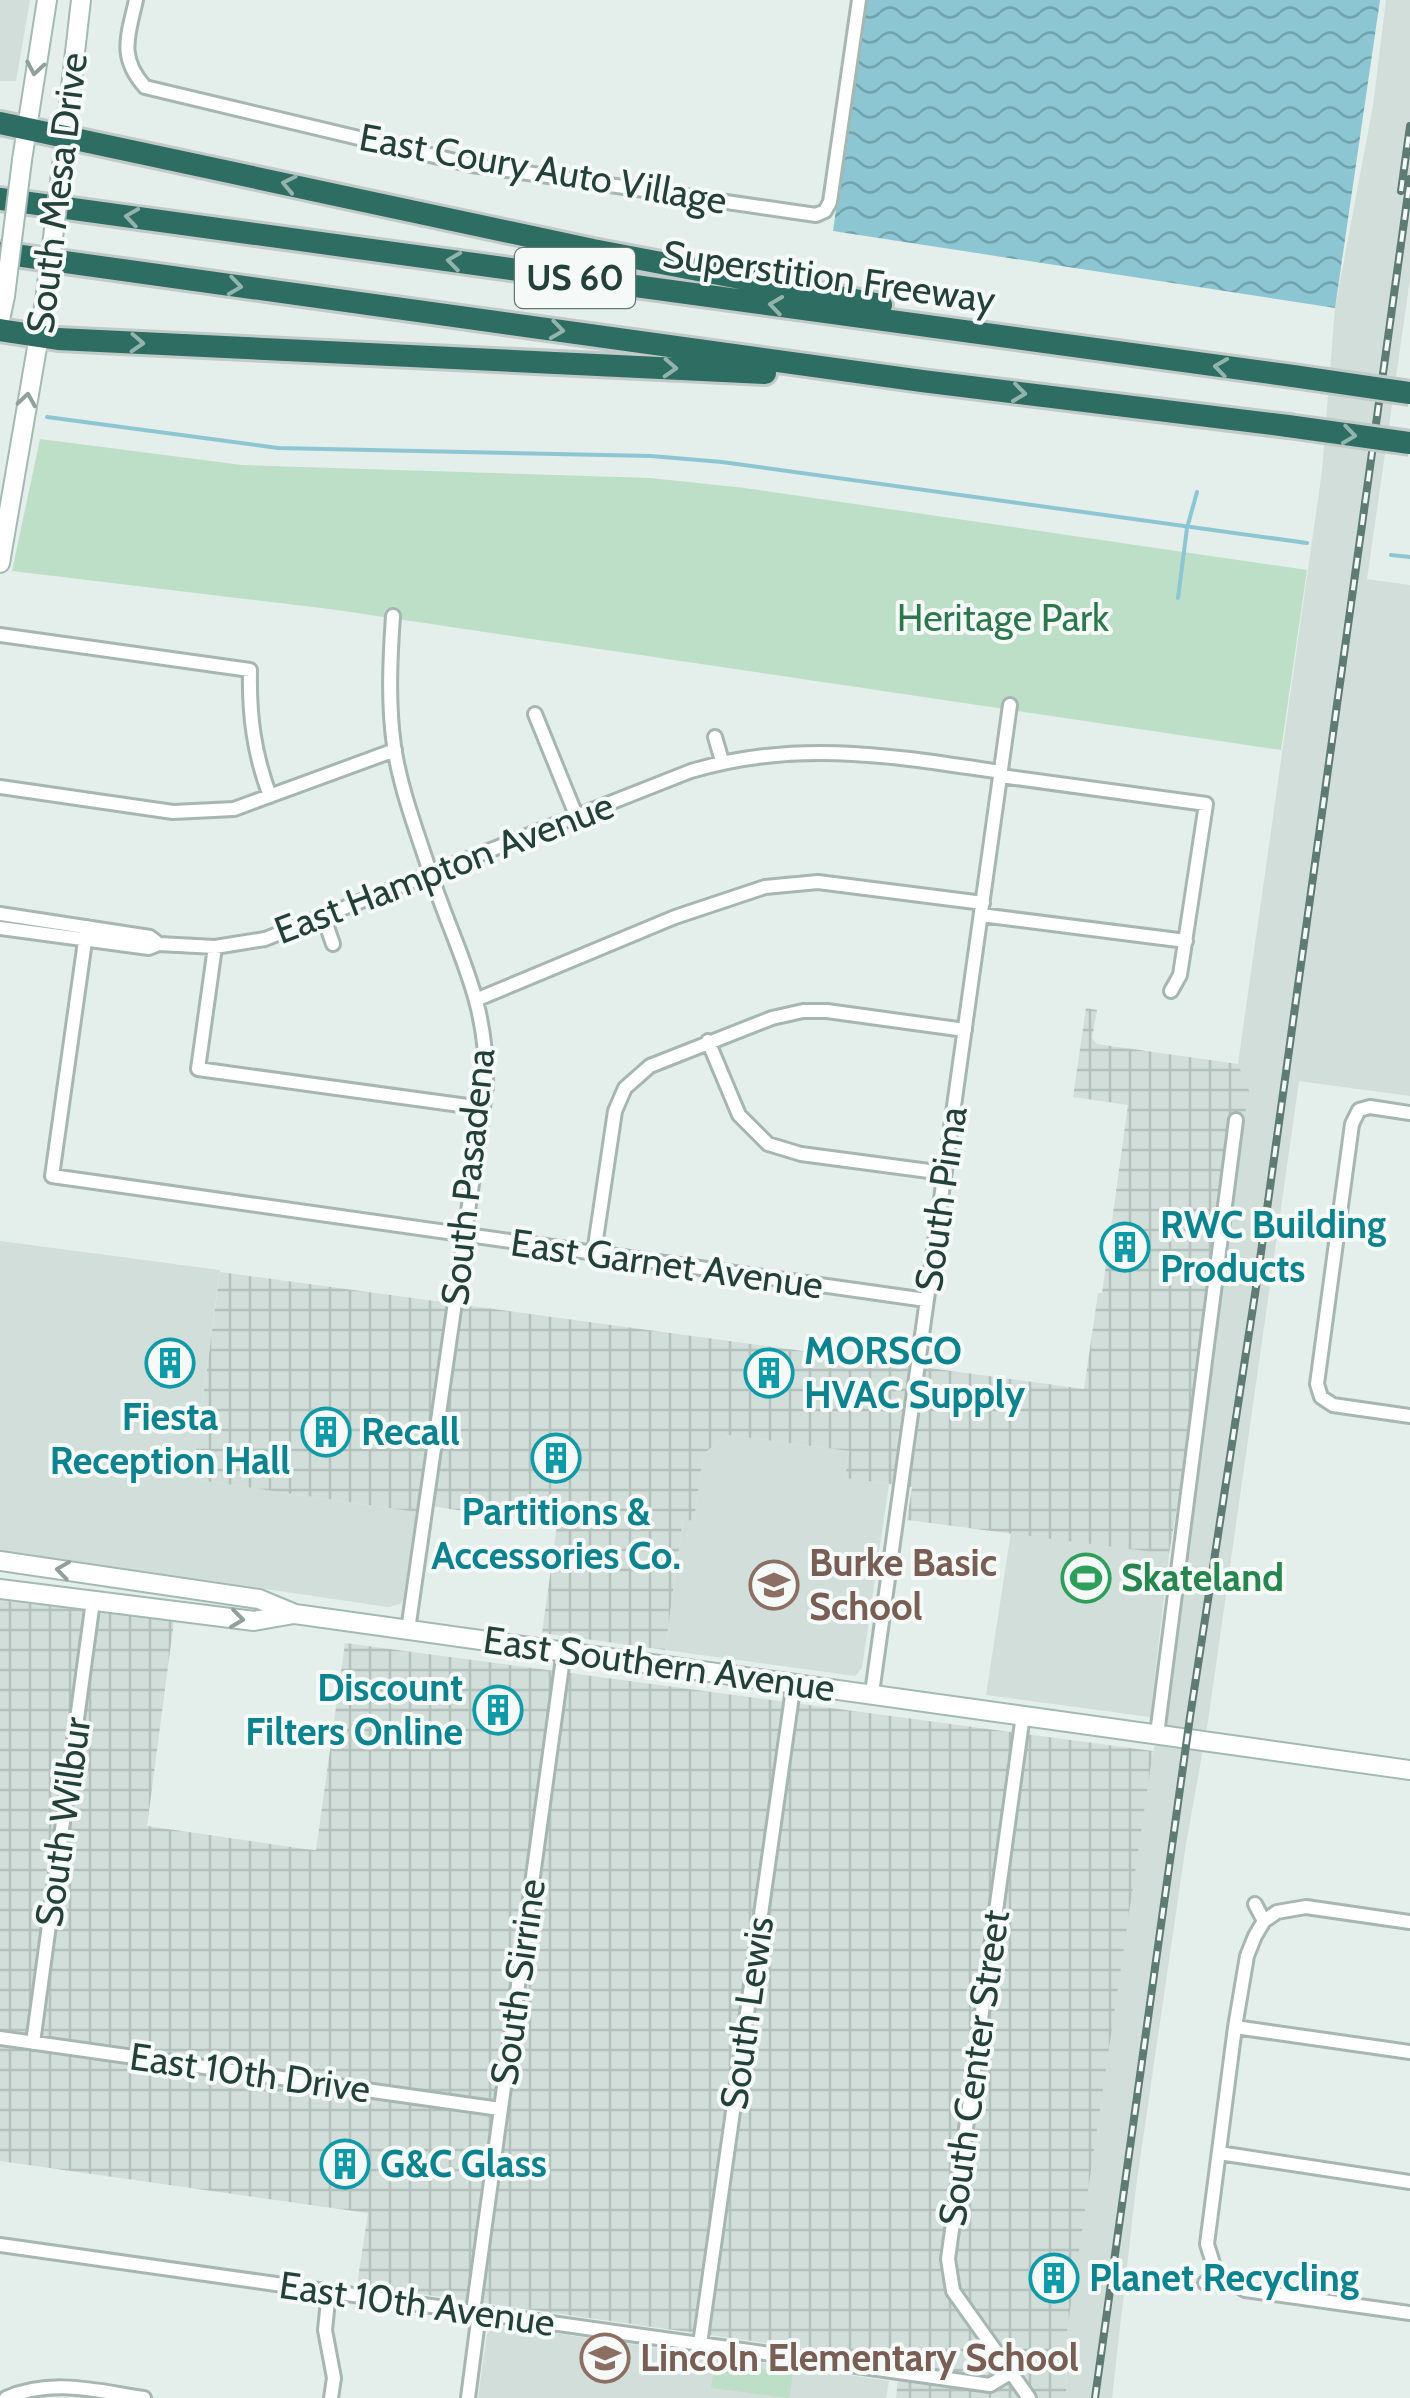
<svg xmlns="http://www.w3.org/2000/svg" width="1410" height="2398" viewBox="0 0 1410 2398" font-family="Cabin,sans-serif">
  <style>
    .built { fill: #d2ded9 }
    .industrial { fill: url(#industrial-grid) }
    .green { fill: #bddfc7 }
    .water { fill: url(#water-waves) }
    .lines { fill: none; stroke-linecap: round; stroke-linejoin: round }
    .stream { stroke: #8cc6d3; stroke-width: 4 }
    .minor-casing { stroke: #a6b6b1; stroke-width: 18 }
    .secondary-casing { stroke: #a2bab2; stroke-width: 22 }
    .motorway-casing { stroke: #c1cac8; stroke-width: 28 }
    .minor { stroke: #fff; stroke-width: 12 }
    .secondary { stroke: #fff; stroke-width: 18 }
    .motorway { stroke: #2e6d62; stroke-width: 22 }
    .rail-casing { stroke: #5e7b74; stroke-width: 8 }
    .rail { stroke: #f5faf8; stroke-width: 4; stroke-dasharray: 11; stroke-linecap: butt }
    .secondary-bridge-casing { stroke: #a2bab2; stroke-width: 22; stroke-linecap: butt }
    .motorway-bridge-casing { stroke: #c1cac8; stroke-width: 28; stroke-linecap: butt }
    .secondary-bridge { stroke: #fff; stroke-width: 18 }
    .motorway-bridge { stroke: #2e6d62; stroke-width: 22 }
    .oneway { stroke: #91a09c }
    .oneway2 { stroke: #92b4ad }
    .labels { text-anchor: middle; stroke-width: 8; stroke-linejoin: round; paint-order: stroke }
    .shield { fill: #f5faf8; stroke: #627872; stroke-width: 2.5 }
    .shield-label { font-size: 35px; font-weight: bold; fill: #234039 }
    .street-label { font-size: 38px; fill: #234039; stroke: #f5faf8 }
    .park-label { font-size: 38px; fill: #2c784c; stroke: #f5faf8 }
    .culture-label { font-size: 38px; font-weight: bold; fill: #0d838f; stroke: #f5faf8; text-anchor: start }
    .education-label { font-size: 38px; font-weight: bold; fill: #785e54; stroke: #f5faf8; text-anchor: start }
    .leisure-label { font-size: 38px; font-weight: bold; fill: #27864d; stroke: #f5faf8; text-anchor: start }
  </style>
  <defs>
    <pattern id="industrial-grid" width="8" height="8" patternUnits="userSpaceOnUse" patternTransform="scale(2.5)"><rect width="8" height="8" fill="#d2ded9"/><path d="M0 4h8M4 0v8" fill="none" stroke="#b4c0bb"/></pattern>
    <pattern id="water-waves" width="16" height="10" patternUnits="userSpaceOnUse" patternTransform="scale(2.5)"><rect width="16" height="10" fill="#8cc6d3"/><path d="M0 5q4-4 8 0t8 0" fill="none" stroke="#72a2ac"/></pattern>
  </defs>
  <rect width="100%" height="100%" fill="#e4eeea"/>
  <path class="built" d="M0,0H30L16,81H0Z
    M1386,0H1410V279L1367,579L1410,585V1096L1299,1081L1208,1721L1186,1844L1136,2187L1112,2398H1066L1067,2332L1145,1793L1157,1734L1200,1406L1248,1091L1238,1064L1322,471L1335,308L1373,106Z
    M0,1241L220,1270L192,1479L416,1512L403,1600L400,1604L388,1607L0,1550Z
    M728,1435L849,1451L845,1478L889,1484L862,1668L855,1676L665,1650L683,1519L694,1520L703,1454Z
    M1011,1532L1169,1554L1150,1717L986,1695Z
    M497,2325L889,2381L886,2398H478L487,2334Z"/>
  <path class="industrial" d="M1086,1008L1097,1010L1092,1038L1097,1044L1238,1064L1249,1091L1169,1554L907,1520L912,1487L845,1478L849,1451L728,1435L703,1454L694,1521L683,1519L665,1650L542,1633L557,1525L418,1504L416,1512L192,1479L220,1272L1084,1389L1098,1293H1102L1128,1105L1073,1097Z
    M0,1600L174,1621L147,1826L305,1849L316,1850L345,1643L1153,1751L1067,2332L1066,2398H896L900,2362L357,2285L368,2213L0,2161Z"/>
  <path class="green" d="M40,439L242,465L650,478L745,488L1307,570L1281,750L330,609L12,571Z
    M715,2362L793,2373L789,2398L711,2388Z"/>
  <path class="water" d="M866,0H1380L1335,308L833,231Z"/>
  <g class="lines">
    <path class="stream" d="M47,417L278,448L651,456L722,462L1307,543
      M1391,555L1410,557
      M1178,598L1187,528L1197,492"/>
    <g class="minor-casing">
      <path id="minor" d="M136,0C128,36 118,57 145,87L472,165L816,215L825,211L830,202L859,0
        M393,616C390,659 388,703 394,746C400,788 417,832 430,872C456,951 488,999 486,1086L408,1630
        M0,635L250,670C249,715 254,754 270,796
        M535,714L576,815
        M715,737L722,761
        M1001,776L1206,804L1180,975L1171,991
        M0,787L173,812L234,809L395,750
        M0,914L150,937L159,944
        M981,915L1186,941
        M324,918L333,944
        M87,927L52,1176L926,1300
        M0,928L149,948L159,944L215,947L265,939L691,771C798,739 893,756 1001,772
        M215,947L198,1069L482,1108
        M478,999L675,917L765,887L818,882L983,903
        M708,1041L739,1115L768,1144L801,1154L944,1173
        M1410,1113L1370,1107L1359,1110L1352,1124L1317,1384L1321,1397L1333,1405L1410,1416
        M594,1253L615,1111L625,1088L650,1066L772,1018L803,1011H827L965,1030
        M872,1693L1010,705
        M1023,1715L948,2259L953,2291L1029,2398
        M1157,1734L1236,1120
        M1255,1904L1264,1921
        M1235,2027L1410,2052
        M0,2038L500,2109
        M33,2043L93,1601
        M1219,2153L1410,2182
        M0,2245L990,2385L1010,2373
        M1216,2273L1207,2244L1235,2027L1247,1956L1255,1936L1264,1921L1277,1912L1306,1907L1410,1922
        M1216,2273L1245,2290L1410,2313
        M1205,2283L1216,2273
        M329,2291L325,2330L334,2378L331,2398
        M473,2312L564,1651
        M700,2344L794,1682
        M6,2398C52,2378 97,2391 144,2398
        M468,2398L479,2313"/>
    </g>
    <g class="secondary-casing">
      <path id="secondary" d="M22,160L47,0
        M62,166L81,0
        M0,320L5,296
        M0,563L45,301
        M0,1561L259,1599L295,1614L1410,1770
        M0,1589L254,1621L294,1614"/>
    </g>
    <g class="motorway-casing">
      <path id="motorway" d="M0,123L593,250L881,305
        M0,199L1293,376
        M0,253L922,381L1288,426
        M0,330L58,339L765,373"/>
    </g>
    <use href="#minor" class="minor"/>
    <use href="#secondary" class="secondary"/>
    <use href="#motorway" class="motorway"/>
    <g class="rail-casing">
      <path id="rail" d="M1401,191L1410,126
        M1095,2398L1190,1717L1257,1281L1410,179"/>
    </g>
    <use href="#rail" class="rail"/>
    <g class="secondary-bridge-casing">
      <path id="secondary-bridge" d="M5,296L22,160
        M45,301L62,166"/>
    </g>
    <g class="motorway-bridge-casing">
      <path id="motorway-bridge" d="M1293,376L1410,393
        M1288,426L1410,443"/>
    </g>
    <use href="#secondary-bridge" class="secondary-bridge"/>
    <use href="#motorway-bridge" class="motorway-bridge"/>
  </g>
  <defs><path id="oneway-chevron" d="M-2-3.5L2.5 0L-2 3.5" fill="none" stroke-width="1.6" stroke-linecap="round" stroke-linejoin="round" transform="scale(2.5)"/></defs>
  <g class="oneway">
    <use href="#oneway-chevron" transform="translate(35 68) rotate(100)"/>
    <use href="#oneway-chevron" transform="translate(27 400) rotate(-81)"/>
    <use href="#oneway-chevron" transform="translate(63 1570) rotate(-172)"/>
    <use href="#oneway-chevron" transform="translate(237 1619) rotate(7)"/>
  </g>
  <g class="oneway2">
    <use href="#oneway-chevron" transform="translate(289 184) rotate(-168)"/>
    <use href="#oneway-chevron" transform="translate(132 217) rotate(-172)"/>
    <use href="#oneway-chevron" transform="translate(454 261) rotate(-172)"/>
    <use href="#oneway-chevron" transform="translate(235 286) rotate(8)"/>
    <use href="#oneway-chevron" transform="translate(776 305) rotate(-172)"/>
    <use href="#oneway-chevron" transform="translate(557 330) rotate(8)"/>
    <use href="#oneway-chevron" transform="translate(137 343) rotate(3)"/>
    <use href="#oneway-chevron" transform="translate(1221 367) rotate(-172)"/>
    <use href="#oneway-chevron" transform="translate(670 368) rotate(3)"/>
    <use href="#oneway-chevron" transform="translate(1019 393) rotate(7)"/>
    <use href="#oneway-chevron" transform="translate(1349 435) rotate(8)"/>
  </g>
  <defs>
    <g id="building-ring" transform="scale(2.5)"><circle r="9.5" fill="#f5faf8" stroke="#0f9aa8" stroke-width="1.5"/><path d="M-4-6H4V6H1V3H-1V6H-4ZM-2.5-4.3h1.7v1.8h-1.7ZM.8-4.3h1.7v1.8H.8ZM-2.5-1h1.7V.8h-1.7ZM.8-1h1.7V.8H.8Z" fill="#0f9aa8"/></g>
    <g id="stadium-ring" transform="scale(2.5)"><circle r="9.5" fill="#f5faf8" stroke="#2e9e5b" stroke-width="1.5"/><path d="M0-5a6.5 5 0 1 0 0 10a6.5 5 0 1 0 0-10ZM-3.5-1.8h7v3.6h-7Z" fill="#2e9e5b"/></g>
    <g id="school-ring" transform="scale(2.5)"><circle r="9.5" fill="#f5faf8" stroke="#8d6e63" stroke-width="1.5"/><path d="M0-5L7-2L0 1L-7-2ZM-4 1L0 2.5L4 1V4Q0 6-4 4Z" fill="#8d6e63"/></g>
  </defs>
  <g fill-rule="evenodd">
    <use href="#building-ring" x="1125" y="1247"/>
    <use href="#building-ring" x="170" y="1363"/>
    <use href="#building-ring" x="769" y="1373"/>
    <use href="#building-ring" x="326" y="1432"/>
    <use href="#building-ring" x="556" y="1458"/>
    <use href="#stadium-ring" x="1086" y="1578"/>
    <use href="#school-ring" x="774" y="1585"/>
    <use href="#building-ring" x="498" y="1710"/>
    <use href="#building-ring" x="345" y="2164"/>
    <use href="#building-ring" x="1054" y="2278"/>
    <use href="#school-ring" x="605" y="2358"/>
  </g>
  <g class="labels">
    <rect class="shield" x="515" y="248" width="120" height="60" rx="8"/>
    <g class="shield-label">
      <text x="575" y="290">US 60</text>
    </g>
    <g class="street-label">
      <text transform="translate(543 169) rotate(10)" y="13">East Coury Auto Village</text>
      <text transform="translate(57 193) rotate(-83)" y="13">South Mesa Drive</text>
      <text transform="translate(829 277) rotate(8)" y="13">Superstition Freeway</text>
      <text transform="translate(444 868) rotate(-21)" y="13">East Hampton Avenue</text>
      <text transform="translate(468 1177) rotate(-84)" y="13">South Pasadena</text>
      <text transform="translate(941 1199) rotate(-82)" y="13">South Pima</text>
      <text transform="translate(667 1264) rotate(8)" y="13">East Garnet Avenue</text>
      <text transform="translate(659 1664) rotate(8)" y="13">East Southern Avenue</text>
      <text transform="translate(63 1822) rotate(-82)" y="13">South Wilbur</text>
      <text transform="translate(518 1982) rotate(-82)" y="13">South Sirrine</text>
      <text transform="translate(747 2013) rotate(-82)" y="13">South Lewis</text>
      <text transform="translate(974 2068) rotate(-82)" y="13">South Center Street</text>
      <text transform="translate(250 2073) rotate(8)" y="13">East 10th Drive</text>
      <text transform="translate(417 2304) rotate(8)" y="13">East 10th Avenue</text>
    </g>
    <g class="park-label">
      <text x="1003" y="631">Heritage Park</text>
    </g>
    <g class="culture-label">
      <text x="1160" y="1238">RWC Building<tspan x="1160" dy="44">Products</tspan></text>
      <text x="804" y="1364">MORSCO<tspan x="804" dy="44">HVAC Supply</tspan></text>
      <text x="170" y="1430" text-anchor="middle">Fiesta<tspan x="170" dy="44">Reception Hall</tspan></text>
      <text x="361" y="1445">Recall</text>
      <text x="556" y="1525" text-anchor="middle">Partitions &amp;<tspan x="556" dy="44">Accessories Co.</tspan></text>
      <text x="463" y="1701" text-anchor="end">Discount<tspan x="463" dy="44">Filters Online</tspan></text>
      <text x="380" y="2177">G&amp;C Glass</text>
      <text x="1089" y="2291">Planet Recycling</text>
    </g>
    <g class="education-label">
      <text x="809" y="1576">Burke Basic<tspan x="809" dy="44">School</tspan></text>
      <text x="640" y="2371">Lincoln Elementary School</text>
    </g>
    <g class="leisure-label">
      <text x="1121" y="1591">Skateland</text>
    </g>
  </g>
</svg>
